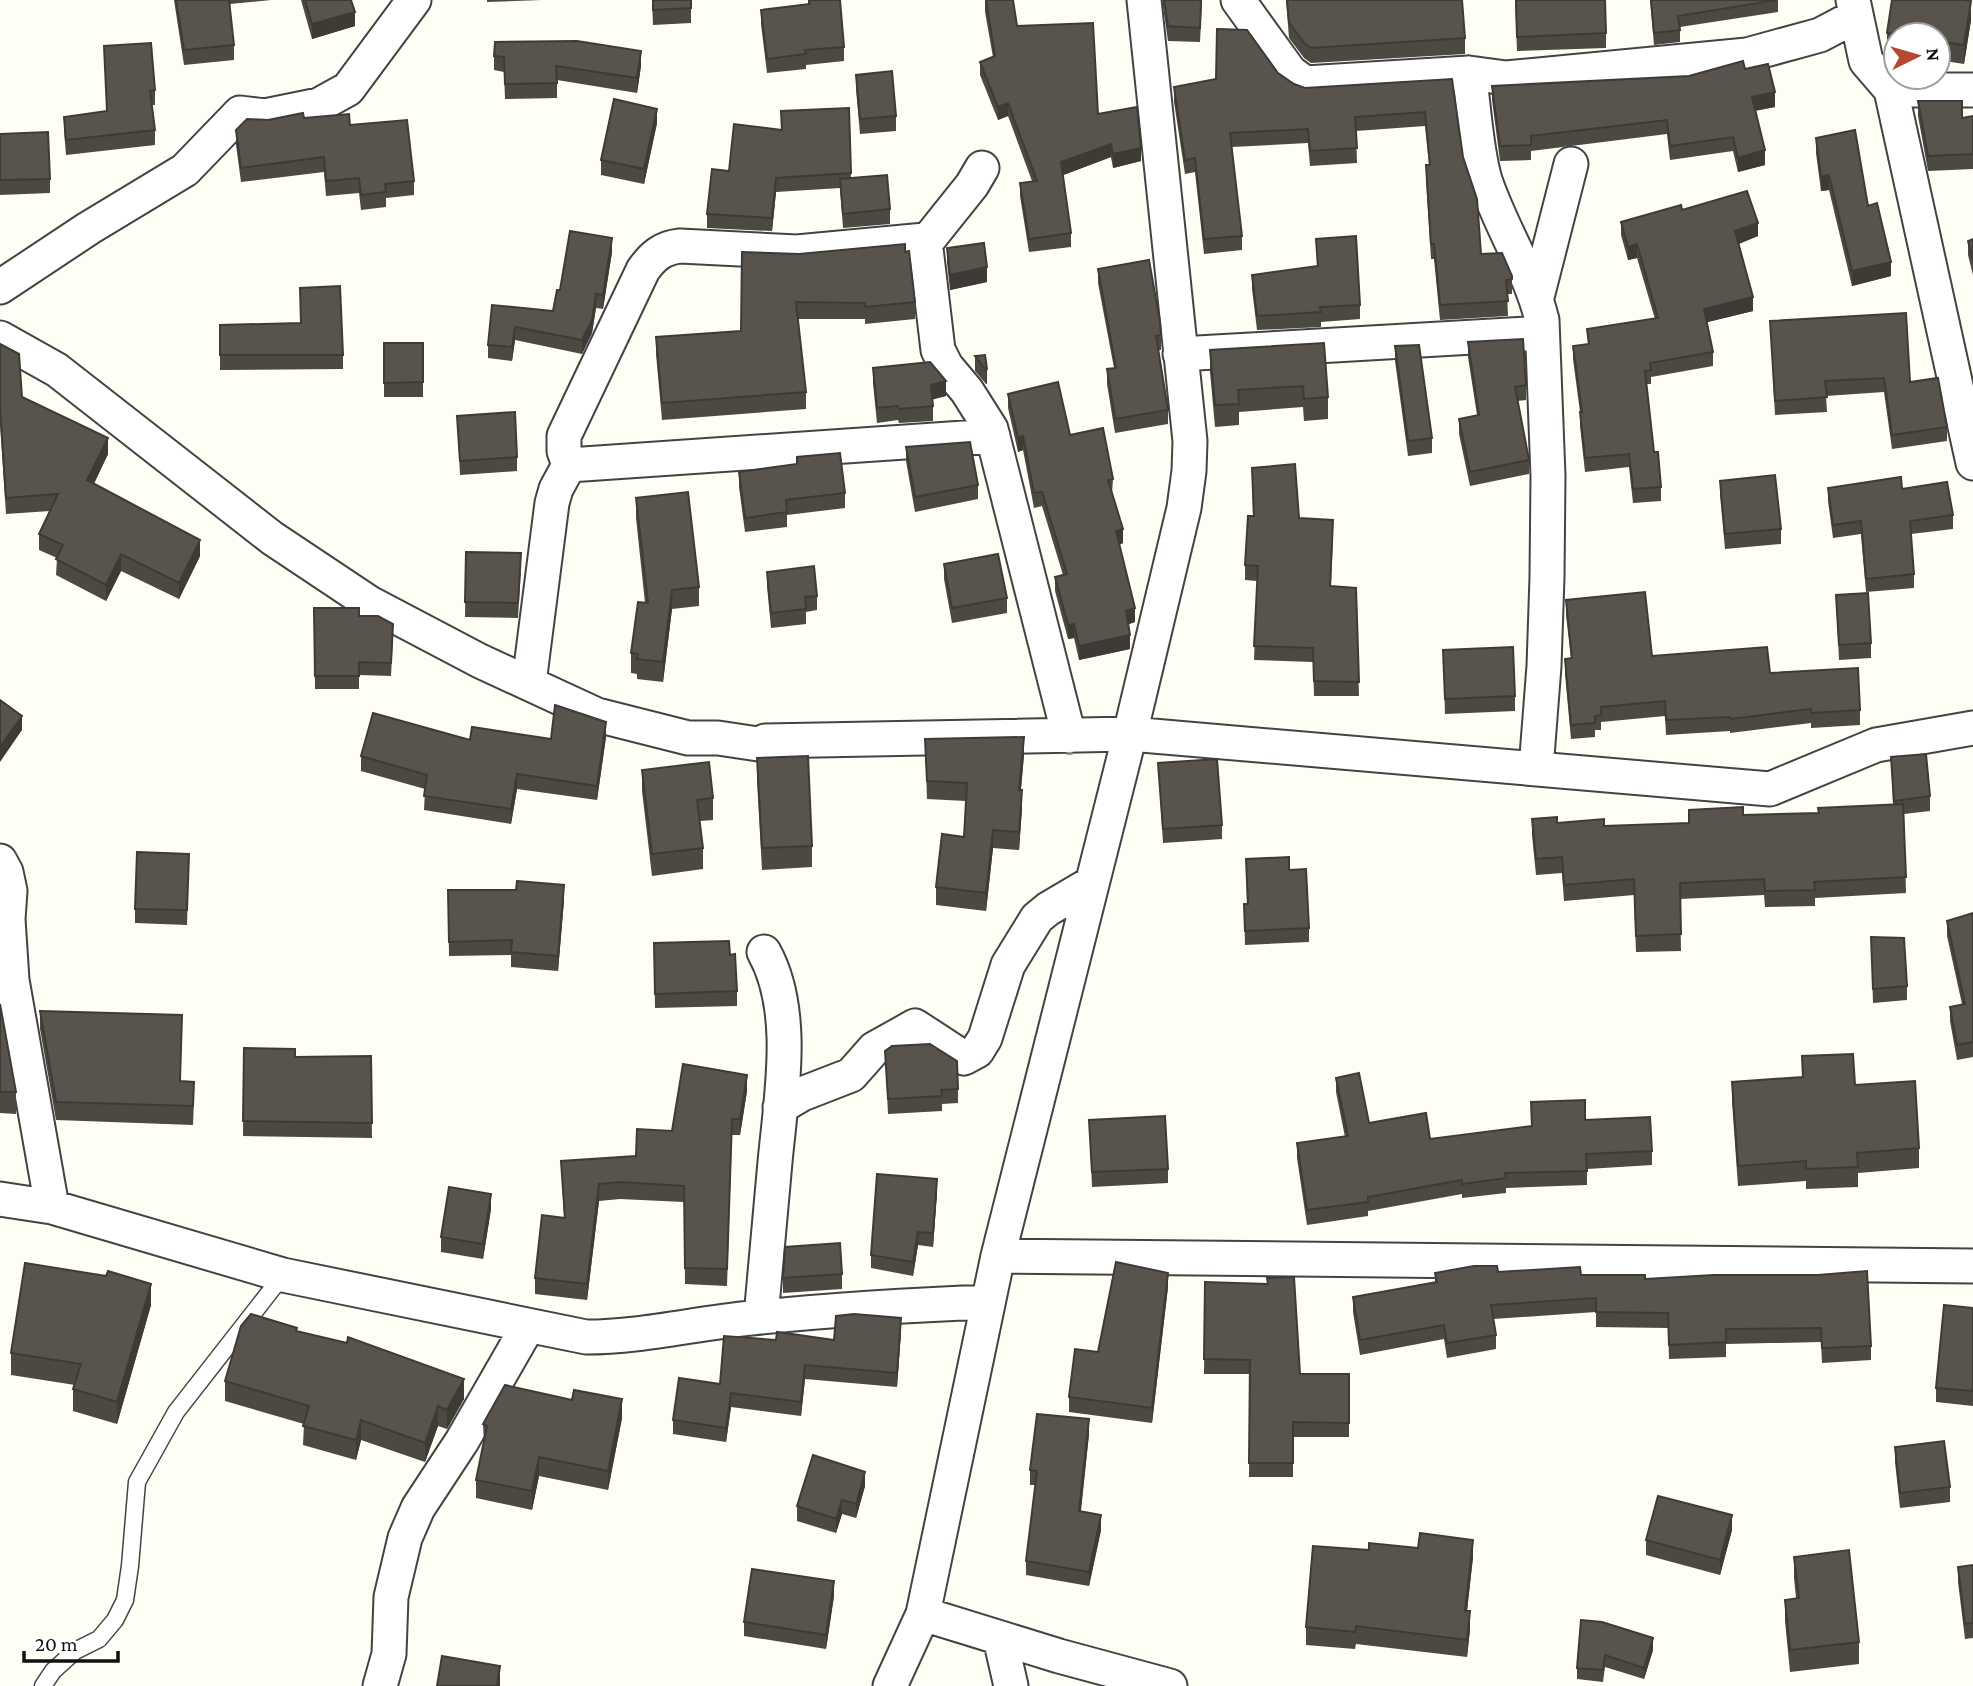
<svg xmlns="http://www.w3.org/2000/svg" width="1973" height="1686" viewBox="0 0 1973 1686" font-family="'Crimson Pro',serif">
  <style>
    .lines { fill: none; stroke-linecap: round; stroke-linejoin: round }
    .lane-casing { stroke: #434343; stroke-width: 19 }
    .street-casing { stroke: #434343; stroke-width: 37 }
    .lane { stroke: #fff; stroke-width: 16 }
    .street { stroke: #fff; stroke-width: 33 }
    .wall { fill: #4c4842 }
    .shaded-wall { fill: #3e3b36 }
    .building { fill: #58544d; stroke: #3e3b36; stroke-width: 2 }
  </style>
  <rect width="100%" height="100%" fill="#fefef5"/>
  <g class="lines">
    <g class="lane-casing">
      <path id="lane" d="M43,1686L53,1671L75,1651L99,1639L115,1620L125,1600L130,1566L137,1482L176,1412L283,1275"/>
    </g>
    <g class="street-casing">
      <path id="street" d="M1238,0L1290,72L1305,83L1469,73L1506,78L1747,55L1820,35L1856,16
        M1853,0L1866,61L1891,90L1973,463
        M1469,73C1474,106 1476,150 1485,180C1501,228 1530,271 1542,320L1548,476L1547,577L1544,666L1536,769
        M1891,90H1973
        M982,168L972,185L928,240H925L938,350L946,366L967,391L991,429L1069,736
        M0,287L89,228L185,170L240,113L265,116L319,105L348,89L414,0
        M1537,297L1571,164
        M0,338L57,370L272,538L368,602L480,661L597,715L688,738H718L765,745V741L1130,734L1770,789L1876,745L1973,728
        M1180,354L1542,333
        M569,465L564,451V436L643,270C653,256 662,248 680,246L797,252L925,240
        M529,683L552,503L556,489L569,465L993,436
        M0,861L6,872L10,891L8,919L12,980L52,1207
        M780,1107L802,1094L851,1075L874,1049L915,1026L964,1058L977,1051L985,1038L1008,965L1037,918L1048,909L1092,883
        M0,1199L52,1207L283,1275L586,1337C642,1337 696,1323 752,1318C830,1310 909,1305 988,1302
        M998,1256L1973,1266
        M761,1317C766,1265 770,1214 775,1162C781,1097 797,1011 764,952
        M923,1614L1059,1656L1170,1686
        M1000,1638L1011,1686
        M380,1686L389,1654L391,1597L405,1538L418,1508L462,1441L528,1326
        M890,1686L923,1614L998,1256L1130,734L1184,508L1189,471L1190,441L1144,0"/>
    </g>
    <use href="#lane" class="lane"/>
    <use href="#street" class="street"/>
  </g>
  <path class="wall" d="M174,0H271L230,4L234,45V60L184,65Z
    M301,0H351L355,26L312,39Z
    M487,0H542L487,2Z
    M652,0H691V23L653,25Z
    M808,0H840L844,47V61L806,65V69L767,73L761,24V10L808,4Z
    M985,0L1017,26L1141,161L1113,168L1111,157L1063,175L1071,233V247L1029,252L1020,196V183L1032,181L1008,116L998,120L980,75V62L993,57L985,12Z
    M1162,0H1202L1200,42L1168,41Z
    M1286,0H1462L1465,38V54L1311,63L1304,58L1289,38Z
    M1515,0L1606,33V48L1517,51Z
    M1650,0H1778V12L1680,27V42L1654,45Z
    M1971,20L1964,64L1938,60V35H1896V53L1887,52V33Z
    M104,46L155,90V105H152L155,130V145L66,155L64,131V117L107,111Z
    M494,56L641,66L637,93L557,80V98L505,99L504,72L494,70Z
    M1745,69L1775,107L1755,111L1765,165L1738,172L1733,151L1670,160L1667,134L1531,151V160L1500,161L1492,100V86L1689,76Z
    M1278,73L1294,84L1305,88L1452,79L1463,157L1481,254L1512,276V294H1507L1508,316L1440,320L1434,259H1431L1426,179V165H1429L1425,126L1356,131L1357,163L1310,166L1308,143L1232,147L1242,236V250L1204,254L1195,172L1185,174L1174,102V87Z
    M856,75L896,116V131L860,134L856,89Z
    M1918,101L1962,118L1973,116V169L1928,171L1918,116Z
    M849,108L851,178L890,209V224L843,228L840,188L776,192L772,231L707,228V214L729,171L781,130V111Z
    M304,118L350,125L414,181V195L386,198V207L361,210L359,193L326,196L324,172L241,182L236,145V130L268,120Z
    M657,123L644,184L601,175V160Z
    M0,134L50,179V193L0,195Z
    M1816,138L1868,206L1891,276L1852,286L1829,190L1821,191L1816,153Z
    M1682,210L1758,236L1739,244L1753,311L1707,322L1713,352V366L1651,377V384H1646L1654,452L1661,487V501L1633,503L1629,467L1585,472L1580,426V412L1573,359V346L1588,344L1587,329L1655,319L1637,258L1628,260L1621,235V222Z
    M1316,239L1360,305V319L1321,322V327L1257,330L1252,289V275L1317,266Z
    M1973,239V275L1968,255V241Z
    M947,248L987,282L950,290L947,263Z
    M612,252L603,309L596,308L592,333L582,354L515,340L512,361L488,358V345L492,305L553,311L560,290Z
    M742,252L915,302V319L865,324V319H798L806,392V409L662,420L656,354V337L741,331Z
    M1098,269L1161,335V350H1158L1168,410V424L1115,433L1107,384V369L1114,368L1098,283Z
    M300,288L343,355V369L220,370V325L301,323Z
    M1770,321L1910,382L1947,427V441L1892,449L1884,392L1826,396L1827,412L1775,415Z
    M1468,342L1526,385V400L1517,401L1529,460V474L1470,486L1459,434V419L1477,415L1468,357Z
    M384,343H423V397H384Z
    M1324,343L1328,397V419L1304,421L1303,407L1239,412V425L1215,427L1210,372V350Z
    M0,344L22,397L108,454L94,484L200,556L179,599L121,571L106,601L56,575L57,558L39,550V534L50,511L6,514L0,423Z
    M1395,346L1432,438V453L1408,456L1395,361Z
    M985,355L987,384H986L975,371V356Z
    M873,368L946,396L933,399V421L899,423L898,420L877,423L873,383Z
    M1008,394L1070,435L1113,479L1112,493L1123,543L1119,545L1135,622L1129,624L1130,649L1079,660L1074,638L1068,639L1055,591V577L1063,575L1042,506L1034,508L1023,450L1018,452L1008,408Z
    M457,416L517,457V471L460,475Z
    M906,447L978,485V499L915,512L906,461Z
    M797,457L845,493V508L787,515V527L745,532L739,487V472L797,464Z
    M1252,468L1299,518L1333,535L1331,586L1356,588L1359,696H1314L1313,662L1254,660L1257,581L1245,580V565L1253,516Z
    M1720,481L1781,529V544L1725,549L1720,495Z
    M1828,488L1902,489L1953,515V529L1911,534L1914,574V588L1866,592L1861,534L1833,538L1828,501Z
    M636,498L699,587V606L672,609L663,682L637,679V674L631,673V653L645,603L636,518Z
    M466,552L521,568L518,618L465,617Z
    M944,564L1007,598V613L952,623L944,579Z
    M767,572L817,596V610L806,612V624L771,628L767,586Z
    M1836,595L1871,643V658L1839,660Z
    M1566,600L1652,656L1770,673L1860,710V725L1811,728V723L1730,733V731L1666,735L1665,716L1601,722V730H1595V737L1571,739L1565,674V659H1571L1566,615Z
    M314,608L359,616L393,637L391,676L359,675V689H315Z
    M1443,650L1515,696V711L1445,714Z
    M606,737L597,800L517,789L511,824L424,810L425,789L361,771V756L470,740Z
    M925,739L1024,755L1021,790L1022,808L1019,850L993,848L986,911L936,905V887L964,837L966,801L927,799Z
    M1891,757L1930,796V811L1904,814L1906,893L1815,898V906L1765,907L1764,895L1680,899L1681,951L1636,952L1634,895L1564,901L1562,873L1536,875L1532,835V819L1557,823L1604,826L1689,823V810L1743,815L1818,813L1893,805Z
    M757,758L812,846V867L762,870L757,780Z
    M1158,763L1222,825V839L1163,843Z
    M642,770L713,798V820L700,821L703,848V869L652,876L642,791Z
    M189,854L187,925L135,923V909Z
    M1246,859L1289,870L1309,928V942L1245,945L1244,904H1247Z
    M448,890L564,900L558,971L511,967V955L449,956Z
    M1973,913V1057L1957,1060L1950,1021V1007L1962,1004L1947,936V921Z
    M1871,937L1907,986V1000L1873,1003Z
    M654,943L737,991V1006L655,1008Z
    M0,1004L16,1092V1114L0,1113Z
    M40,1011L182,1034L180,1081L194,1100L193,1125L56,1120L40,1029Z
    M244,1048L295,1057L371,1056L372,1138L243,1136Z
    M885,1051L958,1089V1103L942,1104V1111L888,1114Z
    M1802,1056L1855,1085L1919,1148V1168L1858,1173V1187L1806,1189V1181L1738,1186L1732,1102V1082L1802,1078Z
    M1336,1078L1369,1123L1430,1139L1585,1120L1652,1151V1165L1587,1169V1185L1506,1188V1193L1462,1198V1194L1368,1211V1216L1307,1225L1297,1158V1143L1345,1137L1336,1092Z
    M747,1091L740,1135H732L727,1286L685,1284L684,1202L620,1199L599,1201L587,1300L535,1294V1278L564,1218L561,1161L636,1156L672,1131Z
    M1089,1120L1168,1169V1183L1092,1187Z
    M937,1192L933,1247L918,1245L913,1276L871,1268V1255Z
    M491,1209L483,1259L441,1252V1237Z
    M1498,1272L1645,1279L1714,1275L1871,1346V1360L1822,1363L1821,1342L1726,1344V1357L1669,1359L1668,1328L1596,1327V1312L1493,1319L1496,1335V1349L1447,1358L1444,1339L1360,1355L1353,1312V1297L1435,1282V1273Z
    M842,1274V1289L783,1293V1278Z
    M1205,1282L1300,1374H1349V1437H1293V1477H1249L1250,1374H1204Z
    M1168,1287L1152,1423L1069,1412V1397L1098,1352Z
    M151,1305L117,1424L73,1411V1389L75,1385L11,1375V1353Z
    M1973,1308V1406L1936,1402V1388Z
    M297,1332L464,1399L447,1429L438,1426L425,1462L361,1440L356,1460L303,1445L304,1424L225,1401V1381Z
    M901,1332L897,1387L805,1379L801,1416L731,1407L726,1442L673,1434V1420L776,1340H834Z
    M622,1418L608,1490L539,1476L532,1510L476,1498V1480L484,1443L483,1424Z
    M1089,1434L1081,1511L1101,1530L1089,1586L1026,1575V1561L1035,1485H1030V1470Z
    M1895,1447L1950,1487V1502L1900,1508L1895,1462Z
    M865,1486L856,1518L842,1514L836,1533L797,1521V1506Z
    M1732,1530L1720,1575L1646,1555V1540Z
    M1473,1557L1467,1611L1470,1629L1467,1657L1356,1644L1355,1649L1306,1645V1627Z
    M1794,1557L1859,1642V1664L1790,1672L1785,1621V1600L1796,1598L1794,1578Z
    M1973,1565V1638L1965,1639L1958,1582V1567Z
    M834,1596L826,1649L744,1636V1622Z
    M1602,1622L1653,1650L1644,1679L1605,1667L1603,1682L1577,1679V1668Z"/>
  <path class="shaded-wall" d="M1971,1V20L1964,64V45Z
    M355,12V26L312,39V24Z
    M641,51V66L637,93V78Z
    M1775,92V107L1752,111V97Z
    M1008,103V116L998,120V107Z
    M657,109V123L644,184V169Z
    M1111,144V157L1061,176V162Z
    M1141,148V161L1113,168V154Z
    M1765,150V165L1738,172V158Z
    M1829,175V190L1821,191V177Z
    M776,178V192L772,231V218Z
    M1758,223V236L1735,245V231Z
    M612,238V252L603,309V295Z
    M1637,244V258L1628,260V247Z
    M1891,262V276L1852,286V271Z
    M987,267V282L950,290V275Z
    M596,294V308L592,333L582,354V340Z
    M1753,297V311L1704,323V309Z
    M515,327V340L512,361V347Z
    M987,369V384H986V370Z
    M946,381V396L931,400V385Z
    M1023,436V450L1018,452V438Z
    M108,438V454L87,497V480Z
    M1123,529V543L1116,546V531Z
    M200,540V556L179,599V583Z
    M121,554V571L106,601V585Z
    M672,590V609L663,682V662Z
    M1135,608V622L1126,625V611Z
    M1074,624V638L1068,639V625Z
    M1130,635V649L1079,660V646Z
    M22,716V730L0,762V747Z
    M606,722V737L597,800V786Z
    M1024,737V755L1019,808V790Z
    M517,774V789L511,824V809Z
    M1022,790V808L1019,850V832Z
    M993,830V848L986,911V893Z
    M564,885V900L558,971V956Z
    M747,1075V1091L740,1135V1119Z
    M937,1179V1192L933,1247V1233Z
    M599,1184V1201L587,1300V1284Z
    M491,1194V1209L483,1259V1244Z
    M918,1232V1245L913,1276V1262Z
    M1168,1273V1287L1152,1423V1408Z
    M151,1284V1305L117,1424V1402Z
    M901,1318V1332L897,1387V1373Z
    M805,1365V1379L801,1416V1402Z
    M464,1379V1399L447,1429V1410Z
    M731,1393V1407L726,1442V1428Z
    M622,1399V1418L608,1490V1471Z
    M438,1406V1426L425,1462V1443Z
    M1089,1419V1434L1079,1525V1511Z
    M361,1420V1440L356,1460V1440Z
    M539,1457V1476L532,1510V1491Z
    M865,1472V1486L856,1518V1504Z
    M842,1500V1514L836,1533V1519Z
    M1101,1515V1530L1089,1586V1572Z
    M1732,1515V1530L1720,1575V1560Z
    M1473,1540V1557L1465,1628V1611Z
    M834,1581V1596L826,1649V1635Z
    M1470,1611V1629L1467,1657V1640Z
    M1653,1638V1650L1644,1679V1668Z
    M500,1666V1686H497Z"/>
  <path class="building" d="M176,0H229L234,45L184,50Z
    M305,0H351L355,12L312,24Z
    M653,0H691V8L653,10Z
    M809,0H840L844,47L805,50L806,54L767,59L761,10L810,4Z
    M986,0H1013L1017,26L1093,23L1098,114L1137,107L1141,148L1113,154L1111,144L1061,162L1071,233L1029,239L1020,183L1037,181L1008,103L998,107L980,62L995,56Z
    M1164,0H1201L1200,28L1168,26Z
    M1287,0H1462L1465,38L1311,48L1304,43L1289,22Z
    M1516,0H1605L1606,33L1517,37Z
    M1651,0H1777L1678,16L1680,30L1654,33Z
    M1892,0H1963L1971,1L1964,45L1938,41V35H1901L1887,33Z
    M1217,29L1247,30L1278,73L1294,84L1305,88L1452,79L1463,157L1477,199L1481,254L1502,253L1512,276V279L1506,280L1508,301L1440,305L1434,244H1431L1426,165H1430L1425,112L1355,117L1357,148L1310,151L1308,129L1230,133L1242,236L1204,239L1195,158L1185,160L1174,87L1216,79Z
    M577,41L641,51L637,78L556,66L557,83L505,84L504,57L494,56L495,42Z
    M151,43L155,90L150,91L155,130L66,140L64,117L107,111L104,46Z
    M1743,61L1745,69L1768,64L1775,92L1752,97L1765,150L1738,158L1733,137L1670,146L1667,120L1531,136V145L1500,146L1492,86L1689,76Z
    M892,71L896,116L860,119L856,75Z
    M614,99L657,109L644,169L601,160Z
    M1918,101H1962V118L1973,116V154L1928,156Z
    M849,108L851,173L776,178L772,218L707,214L712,169L729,171L734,124L782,130L781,111Z
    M303,113L304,118L349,114L350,125L407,120L414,181L385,184L386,192L361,195L359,178L326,181L324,157L241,168L236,130L247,119L268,120Z
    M1855,130L1868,206L1877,203L1891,262L1852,271L1829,175L1821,177L1816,138Z
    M48,132L50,179L0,180V134Z
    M887,175L890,209L843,214L840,179Z
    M1747,191L1758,223L1735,231L1753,297L1704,309L1713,352L1650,363L1651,370L1645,371L1654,452H1658L1661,487L1633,489L1629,454L1585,458L1580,412H1582L1573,346L1589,344L1587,329L1658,318L1637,244L1628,247L1621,222L1681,205L1682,210Z
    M570,231L612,238L603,295L596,294L592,320L582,340L515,327L512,347L488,345L492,305L553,311L557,290H560Z
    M1356,236L1360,305L1320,307L1321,312L1257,316L1252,275L1318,266L1316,239Z
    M1973,239V260L1968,241Z
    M984,243L987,267L950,275L947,248Z
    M905,244V252L909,251L915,302L865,307V303L796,302L806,392L662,403L656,337L741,331L742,252L799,254Z
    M1149,260L1160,322L1161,335L1156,336L1168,410L1115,419L1107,369L1116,368L1098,269Z
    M340,286L343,355H220V325L301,323L300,288Z
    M1906,313L1910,382L1938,378L1947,427L1892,435L1884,378L1825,381L1827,397L1775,401L1770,321Z
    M1523,339L1526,385L1515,387L1529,460L1470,472L1459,419L1479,415L1468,342Z
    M384,343H423V382L384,383Z
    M1324,343L1328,397L1304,399L1303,386L1238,390L1239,404L1215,405L1210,350Z
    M0,344L19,354L22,397L108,438L87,480L200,540L179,583L121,554L106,585L56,559L63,545L39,534L58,494L6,498L0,407Z
    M1419,345L1432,438L1408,441L1395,346Z
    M985,355L987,369L986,370L975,356Z
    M930,362L946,381L931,385L933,406L899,409L898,406L877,408L873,368Z
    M1058,382L1070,435L1103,428L1113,479L1108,480L1123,529L1116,531L1135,608L1126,611L1130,635L1079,646L1074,624L1068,625L1055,577L1067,574L1042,492L1034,493L1023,436L1018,438L1008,394Z
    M515,412L517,457L460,461L457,416Z
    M970,442L978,485L915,497L906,447Z
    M840,453L845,493L786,500L787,512L745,518L739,472L797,464V457Z
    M1295,464L1299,518L1333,520L1330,586L1356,588L1359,682L1314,681L1313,648L1254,646L1258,566L1245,565L1248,516H1254L1252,468Z
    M1775,475L1781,529L1725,534L1720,481Z
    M1901,477L1902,489L1947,482L1953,515L1910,521L1914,574L1866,579L1861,521L1833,525L1828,488Z
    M688,492L699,587L672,590L663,662L637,659L638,654L631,653L638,602L648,603L636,498Z
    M466,552L521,553L518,603L465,602Z
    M998,554L1007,598L952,608L944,564Z
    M814,566L817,596L805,597L806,609L771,613L767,572Z
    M1645,592L1652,656L1767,647L1770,673L1858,668L1860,710L1811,713V709L1730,719V717L1666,720L1665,701L1601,707V715L1595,716V723L1571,725L1565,659L1572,658L1566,600Z
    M1868,593L1871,643L1839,645L1836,595Z
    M314,608H359V616H378L393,624L391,663L359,662V676H315Z
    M1513,647L1515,696L1445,699L1443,650Z
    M0,700L22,716L0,747Z
    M555,705L606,722L597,786L517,774L511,809L424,796L427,775L361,756L373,713L470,740L472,727L551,739Z
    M1024,737L1019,790H1022L1019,832L993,830L986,893L936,887L942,834L964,837L967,783L927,781L925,739Z
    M1926,754L1930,796L1894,801L1891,757Z
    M808,756L812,846L762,848L757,758Z
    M1217,759L1222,825L1163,829L1158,763Z
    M709,762L713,798L697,800L703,848L652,854L642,770Z
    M1903,804L1906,877L1814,882L1815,890L1765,891L1764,879L1680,883L1681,934L1636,936L1634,879L1564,885L1562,857L1536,859L1532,819L1557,817V823L1604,819V826L1689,823V810L1743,807V815L1819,813L1818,808Z
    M137,852L189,854L187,910L135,909Z
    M1289,857V870L1306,869L1309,928L1245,931L1244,904H1248L1246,859Z
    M517,881L564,885L558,956L511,952L512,940L449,942L448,890H516Z
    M1973,913V1042L1957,1045L1950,1007L1965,1004L1947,921Z
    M1871,937L1904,938L1907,986L1873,989Z
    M729,941L730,955L735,954L737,991L655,994L654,943Z
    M0,1004L16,1092H0Z
    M40,1011L182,1015L180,1081L194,1082L193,1106L56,1102Z
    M930,1044L957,1061L958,1089L941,1090L942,1096L888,1099L885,1051L892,1046Z
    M244,1048L295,1049V1057L371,1056L372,1123L243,1121Z
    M1853,1054L1855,1085L1915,1081L1919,1148L1857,1153L1858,1167L1806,1169V1161L1738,1166L1732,1082L1803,1077L1802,1056Z
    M683,1064L747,1075L740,1119H732L727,1269L685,1268L684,1186L620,1182L599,1184L587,1284L535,1278L542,1215L565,1218L561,1161L636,1156L637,1129L672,1131Z
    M1359,1073L1369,1123L1426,1113L1430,1139L1532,1126L1531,1102L1585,1100V1120L1650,1117L1652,1151L1586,1154L1587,1171L1505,1173L1506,1178L1462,1184V1180L1368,1197V1202L1307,1210L1297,1143L1348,1136L1336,1078Z
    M1165,1116L1168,1169L1092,1172L1089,1120Z
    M877,1174L937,1179L933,1233L918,1232L913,1262L871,1255Z
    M449,1187L491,1194L483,1244L441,1237Z
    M840,1243L842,1274L783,1278L785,1247Z
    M1116,1262L1168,1273L1152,1408L1069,1397L1075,1349L1098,1352Z
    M25,1263L106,1276L108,1271L151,1284L117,1402L73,1389L81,1364L11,1353Z
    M1474,1266H1497L1498,1272L1580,1267L1581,1275H1645V1279L1714,1275H1818L1867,1271L1871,1346L1822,1348L1821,1328L1726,1329V1342L1669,1345L1668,1313L1596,1312V1298L1491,1305L1496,1335L1447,1343L1444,1325L1360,1340L1353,1297L1437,1282L1435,1273Z
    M1294,1277L1300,1374H1349V1423L1293,1422V1463H1249L1250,1360L1204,1359L1205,1282L1268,1284L1267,1278Z
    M1944,1305L1973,1308V1391L1936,1388Z
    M251,1314L297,1328L296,1331L347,1343L348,1337L464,1379L447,1410L438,1406L425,1443L361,1420L356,1440L303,1426L309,1406L225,1381L241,1326Z
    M854,1314L901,1318L897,1373L805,1365L801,1402L731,1393L726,1428L673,1420L679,1378L720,1384L724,1336L776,1340L777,1332L834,1340L836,1316Z
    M505,1385L572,1400L574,1390L622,1399L608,1471L539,1457L532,1491L476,1480L487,1426L483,1424Z
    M1037,1414L1089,1419L1079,1511L1101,1515L1089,1572L1026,1561L1037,1471L1030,1470Z
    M1944,1441L1950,1487L1900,1493L1895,1447Z
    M813,1455L865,1472L856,1504L842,1500L836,1519L797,1506Z
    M1658,1496L1732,1515L1720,1560L1646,1540Z
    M1420,1533L1473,1540L1465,1611H1470L1467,1640L1356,1626L1355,1632L1306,1627L1313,1546L1369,1550V1543L1418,1548Z
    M1849,1550L1859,1642L1790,1650L1785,1600L1799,1598L1794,1557Z
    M1973,1565V1623L1965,1624L1958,1567Z
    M752,1569L834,1581L826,1635L744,1622Z
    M1581,1620L1602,1622L1653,1638L1644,1668L1605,1655L1603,1670L1577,1668Z
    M442,1656L500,1666L497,1686H437Z"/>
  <g transform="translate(1917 56) rotate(85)"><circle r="33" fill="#ffffff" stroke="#9f9f9f" stroke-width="2"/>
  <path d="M0-5L12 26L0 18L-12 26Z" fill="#b74932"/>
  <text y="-10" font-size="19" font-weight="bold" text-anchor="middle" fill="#101010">N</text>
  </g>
  <path d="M24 1651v10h94v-10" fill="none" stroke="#101010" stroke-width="3.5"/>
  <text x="35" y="1651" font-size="21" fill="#101010" stroke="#ffffff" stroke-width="5" paint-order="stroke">20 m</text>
</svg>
